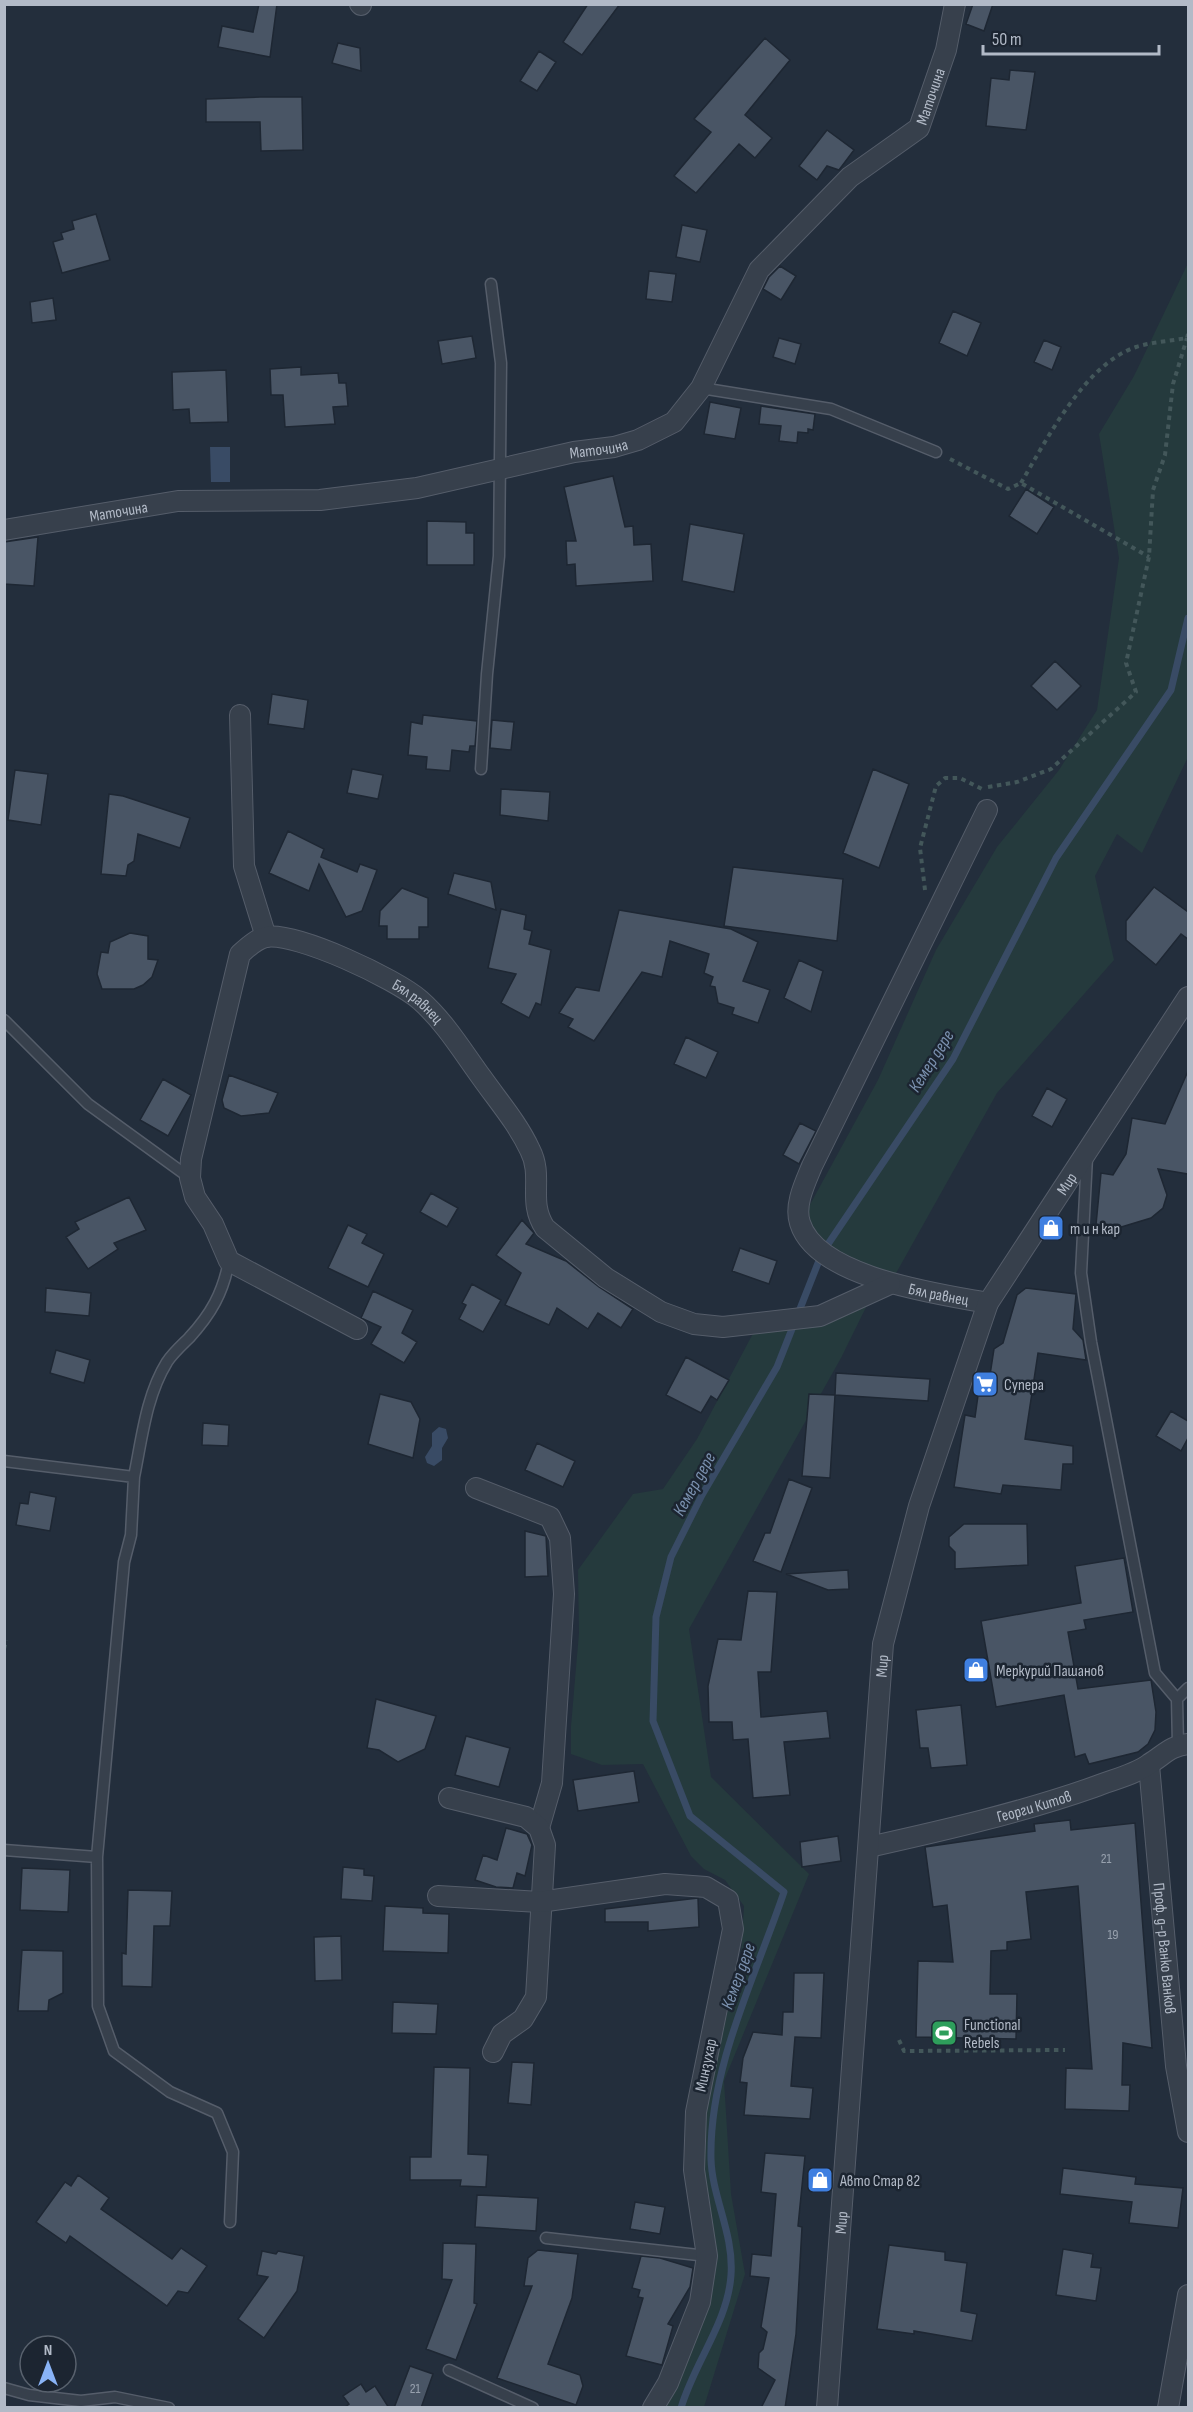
<svg xmlns="http://www.w3.org/2000/svg" width="1193" height="2412" viewBox="0 0 1193 2412" font-family="'Sofia Sans Condensed',sans-serif">
  <style>
    .green { fill: #253a3d }
    .water { fill: #394b65 }
    .lines { fill: none; stroke-linecap: round; stroke-linejoin: round }
    .stream { stroke: #394b65; stroke-width: 7 }
    .building { fill: #495565; stroke: #1e2733; stroke-width: 1.5 }
    .service-casing { stroke: #555d6a; stroke-width: 13 }
    .minor-casing { stroke: #555d6a; stroke-width: 22 }
    .path { stroke: #43575a; stroke-width: 4; stroke-dasharray: 4.5 4.5; stroke-linecap: butt }
    .service { stroke: #37404c; stroke-width: 10 }
    .minor { stroke: #37404c; stroke-width: 20 }
    .labels { text-anchor: middle; stroke-width: 5; stroke-linejoin: round; paint-order: stroke }
    .number-label { font-size: 14px; fill: #98a1ae }
    .street-label { font-size: 16px; fill: #b2bac7; stroke: #1c2531 }
    .poi-label { font-size: 16px; fill: #b2bac7; stroke: #1c2531; text-anchor: start }
    .water-label { font-size: 18px; font-style: italic; fill: #7b91af; stroke: #1c2531 }
  </style>
  <rect width="100%" height="100%" fill="#232e3c"/>
  <path class="green" d="M1188,263V757L1142,853L1117,834L1095,876L1114,960L997,1093L890,1284L836,1261L800,1223L878,1080L936,950L997,847L1059,770L1097,710L1119,558L1099,434L1134,376Z
    M874,1291L841,1358L689,1629L711,1777L809,1874L724,2081L731,2194L745,2274L704,2407H663L707,2308L716,2250L703,2167L704,2108L741,1956L744,1906L725,1880L704,1869L691,1856L643,1764L602,1765L571,1754V1726L579,1633L578,1570L633,1494L663,1489L697,1439L758,1324Z"/>
  <path class="water" d="M210,447H230V482H211Z
    M439,1427L446,1429L448,1438L442,1448V1460L434,1466L427,1463L425,1457L432,1446V1433Z"/>
  <g class="lines">
    <path class="stream" d="M681,2408C694,2363 728,2322 731,2275C734,2234 712,2197 711,2159C709,2067 755,1978 784,1892L690,1816L653,1721L656,1617L671,1557L702,1495L777,1367L822,1253L953,1059L1056,858L1171,690L1188,618"/>
  </g>
  <path class="building" d="M259,4H277L270,57L218,47L222,26L253,32Z
    M588,4H620L582,55L563,42Z
    M973,4H993L984,31L966,24Z
    M765,38L790,60L745,115L772,138L755,158L739,144L696,193L674,176L711,132L694,119Z
    M338,43L360,48L361,71L332,63Z
    M539,51L556,62L537,91L520,81Z
    M1010,70L1035,72L1026,130L986,126L991,78L1009,80Z
    M260,97H302L303,150L261,151L260,122H206V99Z
    M827,130L854,150L839,170L827,166L817,180L799,166Z
    M96,214L110,260L62,273L53,242L63,239L61,233L74,229L72,221Z
    M682,225L707,230L700,262L676,257Z
    M780,266L796,276L781,300L763,289L769,277Z
    M649,271L676,274L672,302L646,299Z
    M53,298L56,320L32,323L30,302Z
    M953,311L981,323L967,356L939,343Z
    M472,336L476,358L442,364L438,341Z
    M779,338L801,344L795,364L773,357Z
    M1044,340L1061,347L1052,370L1034,362Z
    M301,367V375L338,373L339,383H346L348,406L333,407L335,424L285,427L283,395H271L270,369Z
    M226,370L228,422L190,423L189,409L173,410L172,372Z
    M710,402L741,408L735,439L704,434Z
    M761,406L815,414L813,430L808,429V433L798,432L797,443L779,441L781,426L759,424Z
    M613,476L625,527L633,526L634,545L651,544L653,581L576,586L575,564L567,565L566,541H576L564,487Z
    M1026,489L1054,507L1037,534L1009,516Z
    M427,521L466,522V533H474V565H427Z
    M690,524L744,534L734,592L682,581Z
    M38,537L34,586L4,584V542Z
    M1055,661L1081,686L1057,710L1031,686Z
    M272,694L308,700L304,729L268,724Z
    M423,715L477,721L475,746H470L469,752L452,750L450,771L426,769L427,757L408,755L411,722L422,724Z
    M492,720L514,722L511,750L490,748Z
    M352,769L383,775L378,799L347,793Z
    M873,769L909,784L879,868L843,853Z
    M15,770L48,774L41,825L8,820Z
    M501,789L550,792L548,821L500,815Z
    M109,794L123,796L190,818L180,848L138,834L134,861L128,865L126,876L101,874Z
    M288,831L324,849L321,857L357,872L360,864L377,870L362,911L346,917L319,864L309,891L269,873Z
    M733,867L843,879L837,941L724,926Z
    M454,873L491,882L496,910L448,894Z
    M1154,887L1188,912V939L1181,934L1156,965L1126,940V921Z
    M402,888L428,898V927H419V939H387V926H379L380,911Z
    M501,909L526,915L524,929L532,931L529,944L551,950L541,1005L536,1003L529,1018L501,1003L516,974L488,968Z
    M619,910L731,929L758,942L743,981L770,990L758,1023L732,1014L734,1008L718,1003L715,987L710,986L713,977L704,973L709,954L670,941L662,977L642,972L594,1041L568,1027L573,1019L559,1013L576,987L599,991Z
    M130,933L148,936V959L158,960L152,977L143,985L134,989H102L97,974L101,952L108,953L110,942Z
    M799,960L823,971L811,1012L784,998Z
    M686,1037L718,1052L706,1078L674,1064Z
    M1188,1071V1174L1158,1169L1167,1195L1163,1208L1151,1218L1095,1235L1101,1173L1113,1175L1126,1154L1132,1118L1165,1124Z
    M229,1075L278,1093L269,1113L241,1116L224,1108L222,1100Z
    M163,1079L191,1095L168,1136L140,1120Z
    M1047,1088L1067,1099L1052,1127L1032,1116Z
    M800,1123L816,1131L799,1164L783,1155Z
    M431,1193L458,1208L447,1227L420,1212Z
    M129,1197L146,1230L114,1243L118,1249L88,1269L66,1237L79,1229L75,1222Z
    M522,1220L534,1233L526,1244L566,1261L599,1287L633,1309L621,1328L598,1313L588,1329L557,1308L549,1325L505,1305L521,1273L496,1255Z
    M348,1225L367,1234L362,1243L384,1254L368,1287L328,1268Z
    M740,1248L777,1261L769,1284L732,1271Z
    M472,1284L501,1300L483,1332L459,1319L466,1305L462,1303Z
    M46,1288L91,1293L89,1316L45,1312Z
    M1026,1288L1076,1294L1073,1329L1083,1340L1086,1360L1038,1353L1025,1439L1073,1446V1464H1063L1061,1490L1003,1485L1001,1494L954,1487L965,1415L975,1417L981,1374L990,1375L994,1349L1003,1343L1017,1295Z
    M373,1291L413,1310L402,1333L417,1342L404,1363L371,1344L381,1327L361,1318Z
    M56,1350L90,1360L84,1383L50,1373Z
    M686,1357L729,1380L717,1400L711,1396L701,1413L666,1395Z
    M836,1373L930,1379L928,1401L835,1395Z
    M380,1394L411,1402L420,1419L413,1458L368,1444Z
    M809,1394L835,1395L830,1478L802,1476Z
    M1171,1411L1188,1421V1438L1181,1451L1156,1436Z
    M203,1423L229,1425L228,1446L202,1445Z
    M537,1443L575,1461L563,1487L525,1470Z
    M789,1479L812,1488L781,1572L753,1561L765,1533H770Z
    M30,1492L56,1497L50,1531L16,1525L20,1503L28,1504Z
    M964,1524H1027L1028,1565L955,1569V1552L949,1546V1537Z
    M525,1531L546,1536L548,1576L525,1577Z
    M1124,1558L1133,1612L1084,1620L1086,1629L1068,1632L1078,1689L1151,1680L1156,1712L1155,1730L1148,1744L1138,1752L1089,1764L1085,1754L1075,1757L1064,1695L996,1707L981,1621L1081,1603L1075,1566Z
    M848,1570L849,1589L828,1590L786,1574Z
    M748,1591L777,1592L771,1672H758L761,1717L827,1711L830,1738L784,1742L790,1795L753,1798L748,1739L733,1740L732,1722H709L708,1686L718,1639L741,1640Z
    M376,1699L436,1716L425,1749L398,1762L379,1750L367,1748Z
    M961,1705L967,1765L931,1768L928,1748H920L916,1710Z
    M466,1736L510,1748L499,1787L455,1775Z
    M634,1771L639,1802L578,1811L573,1780Z
    M1070,1820L1071,1830L1135,1823L1152,2048L1123,2043L1122,2085H1130L1129,2111L1065,2109L1066,2068L1092,2069L1078,1886L1026,1892L1031,1939L1007,1942V1950L991,1951L990,1994H1017L1016,2039L916,2037L918,1961L953,1962L947,1905L933,1907L925,1847L1035,1831L1034,1824Z
    M506,1828L527,1834L532,1845L525,1876L517,1873L513,1888L496,1887L475,1880L483,1855L497,1860Z
    M838,1836L841,1861L802,1867L800,1842Z
    M343,1867L364,1869V1875L374,1876L372,1901L341,1899Z
    M22,1868L70,1870L68,1912L20,1910Z
    M128,1890L172,1891L170,1926H154L152,1987L122,1986V1953L126,1954Z
    M698,1898L699,1927L648,1931V1922H605V1909Z
    M385,1906L423,1908V1913L449,1914L448,1953L383,1951Z
    M341,1936L342,1980L315,1981L314,1937Z
    M22,1950L63,1951V1993L49,2000L48,2011H18Z
    M794,1973H824L821,2038L795,2037L791,2086L813,2088L810,2119L744,2115L747,2083L740,2082L743,2058L753,2032L782,2035L783,2012H793Z
    M393,2002L438,2004L436,2034L392,2033Z
    M512,2062L534,2063L531,2105L508,2103Z
    M434,2067L470,2068L468,2154L488,2155L486,2187L460,2186L461,2180H410V2157H431Z
    M765,2153L805,2156L798,2226L802,2227L796,2334L785,2408H761L775,2380L758,2368L759,2353L763,2349L767,2332L761,2327L769,2278L750,2276L752,2254L771,2256L776,2194L761,2192Z
    M1063,2168L1136,2177L1135,2184L1183,2188L1178,2228L1129,2223L1132,2202L1060,2194Z
    M78,2175L109,2198L101,2209L172,2259L181,2248L207,2266L188,2293L178,2291L167,2306L70,2236L66,2243L36,2222L65,2182L71,2186Z
    M477,2195L538,2198L536,2231L475,2227Z
    M635,2202L665,2207L660,2234L630,2229Z
    M443,2243L476,2244L474,2303L477,2304L456,2360L426,2349L452,2280L442,2279Z
    M889,2245L945,2252V2260L967,2263L961,2311L977,2314L972,2341L914,2331V2334L877,2329Z
    M1063,2249L1093,2254L1091,2267L1101,2268L1096,2301L1056,2295Z
    M538,2250L578,2254L572,2298L548,2364L580,2375L583,2386L576,2405L497,2378L532,2286H524L528,2258Z
    M262,2251L276,2254L278,2251L304,2256L297,2291L264,2338L238,2319L268,2277L257,2275Z
    M641,2256L660,2258L693,2268L690,2287L668,2324L673,2326L662,2365L626,2356L643,2298L638,2297L640,2290L632,2288Z
    M410,2366L433,2374L421,2408H394Z
    M361,2384L366,2392L375,2386L389,2408H344L349,2404L343,2396Z"/>
  <g class="lines">
    <g class="service-casing">
      <path id="service" d="M701,388L831,409L936,452
        M481,769L487,674L499,556L501,363L491,284
        M4,1020L88,1104L190,1178
        M1087,1157L1081,1273L1091,1342L1155,1673L1177,1699L1178,1745
        M4,1461L134,1477L131,1535L124,1562L97,1857L4,1850
        M134,1477C142,1438 146,1396 167,1362C173,1353 182,1345 189,1338C211,1314 223,1293 229,1261
        M1177,1699L1188,1688
        M97,1857L98,2006L114,2051L170,2092L217,2113L233,2152L230,2222
        M546,2238L707,2256
        M449,2370L533,2408
        M4,2388L29,2395L81,2401L115,2397L169,2408"/>
    </g>
    <g class="minor-casing">
      <g id="minor">
        <path d="M360,4L361,5"/>
        <path id="s1" d="M4,530L178,501L320,500L417,488L574,452L614,447L638,440L674,422L701,388L759,270L850,177L919,128L946,50L955,4"/>
        <path d="M240,715L244,866L266,937"/>
        <path id="s2" d="M987,810L812,1166C805,1183 794,1205 800,1223C817,1278 939,1294 988,1303"/>
        <path id="s3" d="M357,1329L229,1261L213,1224L195,1197L190,1178L191,1159L240,954C247,948 256,939 266,937C297,932 396,979 420,1000C445,1022 463,1052 482,1078C499,1102 518,1124 530,1150C544,1177 527,1201 545,1228L606,1278L661,1312L694,1324L723,1327L820,1316L890,1284"/>
        <path d="M476,1488L550,1517L560,1538L564,1594L552,1783L539,1828"/>
        <path id="s4" d="M1149,1765L1176,2066L1188,2132"/>
        <path d="M449,1798L526,1817L539,1828L545,1845L536,1997L523,2019L502,2034L493,2052"/>
        <path id="s5" d="M869,1847C945,1830 1020,1813 1094,1787C1111,1780 1134,1775 1149,1764C1164,1755 1170,1746 1188,1744"/>
        <path d="M438,1896L540,1902L665,1884L706,1887L728,1900L733,1929L696,2112L694,2170L707,2256L700,2302L668,2383L653,2408"/>
        <path id="s6" d="M827,2408L883,1644L919,1506L988,1303L1188,997"/>
        <path d="M1168,2408L1188,2295"/>
      </g>
    </g>
    <path class="path" d="M950,459L1008,489L1021,483L1149,557
      M1021,483C1047,439 1085,364 1136,347C1152,342 1170,341 1187,338L1188,334
      M988,787L1017,782L1051,769L1136,692L1126,663L1149,557L1153,490L1165,455L1173,384L1187,338
      M925,890L920,848L936,786L945,778H960L982,789
      M4,1649L6,1640
      M899,2040L904,2051L1065,2050"/>
    <use href="#service" class="service"/>
    <use href="#minor" class="minor"/>
  </g>
  <defs>
    <g id="shop-square" transform="scale(1.35)"><rect x="-9" y="-9" width="18" height="18" rx="4" fill="#3f7fe0" stroke="#1c2531"/><path d="M-5-2.5h2.3a2.7 3.5 0 0 1 5.4 0H5L5.5 6h-11ZM-1.5-2.5h3a1.5 2.3 0 0 0-3 0Z" fill="#fff"/></g>
    <g id="supermarket-square" transform="scale(1.35)"><rect x="-9" y="-9" width="18" height="18" rx="4" fill="#3f7fe0" stroke="#1c2531"/><path d="M-6-5.5h2.5l.6 2H6L4.5 2H-2.5L-4.4-4H-6ZM-1.5 3.2a1.3 1.3 0 1 0 .1 0ZM3 3.2a1.3 1.3 0 1 0 .1 0Z" fill="#fff"/></g>
    <g id="stadium-square" transform="scale(1.35)"><rect x="-9" y="-9" width="18" height="18" rx="4" fill="#2e9e5b" stroke="#1c2531"/><path d="M0-5a6.5 5 0 1 0 0 10a6.5 5 0 1 0 0-10ZM-3.5-1.8h7v3.6h-7Z" fill="#fff"/></g>
  </defs>
  <g fill-rule="evenodd">
    <use href="#shop-square" x="1051" y="1228"/>
    <use href="#supermarket-square" x="985" y="1384"/>
    <use href="#shop-square" x="976" y="1670"/>
    <use href="#stadium-square" x="944" y="2033"/>
    <use href="#shop-square" x="820" y="2180"/>
  </g>
  <g class="labels">
    <g class="number-label">
      <text x="1106" y="1863">21</text>
      <text x="1113" y="1939">19</text>
      <text x="415" y="2393">21</text>
    </g>
    <g class="street-label">
      <text dy="6" stroke="none"><textPath href="#s1" startOffset="1106">Маточина</textPath></text>
      <text dy="6" stroke="none"><textPath href="#s1" startOffset="602">Маточина</textPath></text>
      <text dy="6" stroke="none"><textPath href="#s1" startOffset="116">Маточина</textPath></text>
      <text dy="6" stroke="none"><textPath href="#s3" startOffset="666">Бял равнец</textPath></text>
      <text dy="6" stroke="none"><textPath href="#s6" startOffset="1266">Мир</textPath></text>
      <text dy="6" stroke="none"><textPath href="#s2" startOffset="618">Бял равнец</textPath></text>
      <text dy="6" stroke="none"><textPath href="#s6" startOffset="744">Мир</textPath></text>
      <text dy="6" stroke="none"><textPath href="#s5" startOffset="170">Георги Китов</textPath></text>
      <text dy="6" stroke="none"><textPath href="#s4" startOffset="184">Проф. д-р Ванко Ванков</textPath></text>
      <text transform="translate(705 2065) rotate(-78)" y="6">Минзухар</text>
      <text dy="6" stroke="none"><textPath href="#s6" startOffset="186">Мир</textPath></text>
    </g>
    <g class="poi-label">
      <text x="1070" y="1234">т и н кар</text>
      <text x="1004" y="1390">Супера</text>
      <text x="996" y="1676">Меркурий Пашанов</text>
      <text x="964" y="2030">Functional<tspan x="964" dy="18">Rebels</tspan></text>
      <text x="840" y="2186">Авто Стар 82</text>
    </g>
    <g class="water-label">
      <text transform="translate(931 1061) rotate(-58)" y="6">Кемер дере</text>
      <text transform="translate(694 1484) rotate(-61)" y="6">Кемер дере</text>
      <text transform="translate(738 1976) rotate(-70)" y="6">Кемер дере</text>
    </g>
  </g>
  <rect width="1193" height="2412" fill="none" stroke="#b2bac7" stroke-width="12"/>
  <g transform="translate(48 2364)"><circle r="28" fill="#1c2531" stroke="#58616d" stroke-width="1.5"/>
  <path d="M0-4.5L10 22L0 15L-10 22Z" fill="#89b3f6"/>
  <text y="-9" font-size="16" font-weight="bold" text-anchor="middle" fill="#b2bac7">N</text>
  </g>
  <path d="M983 45v9h176v-9" fill="none" stroke="#b2bac7" stroke-width="3"/>
  <text x="992" y="45" font-size="18" fill="#b2bac7" stroke="#1c2531" stroke-width="4.5" paint-order="stroke">50 m</text>
</svg>
